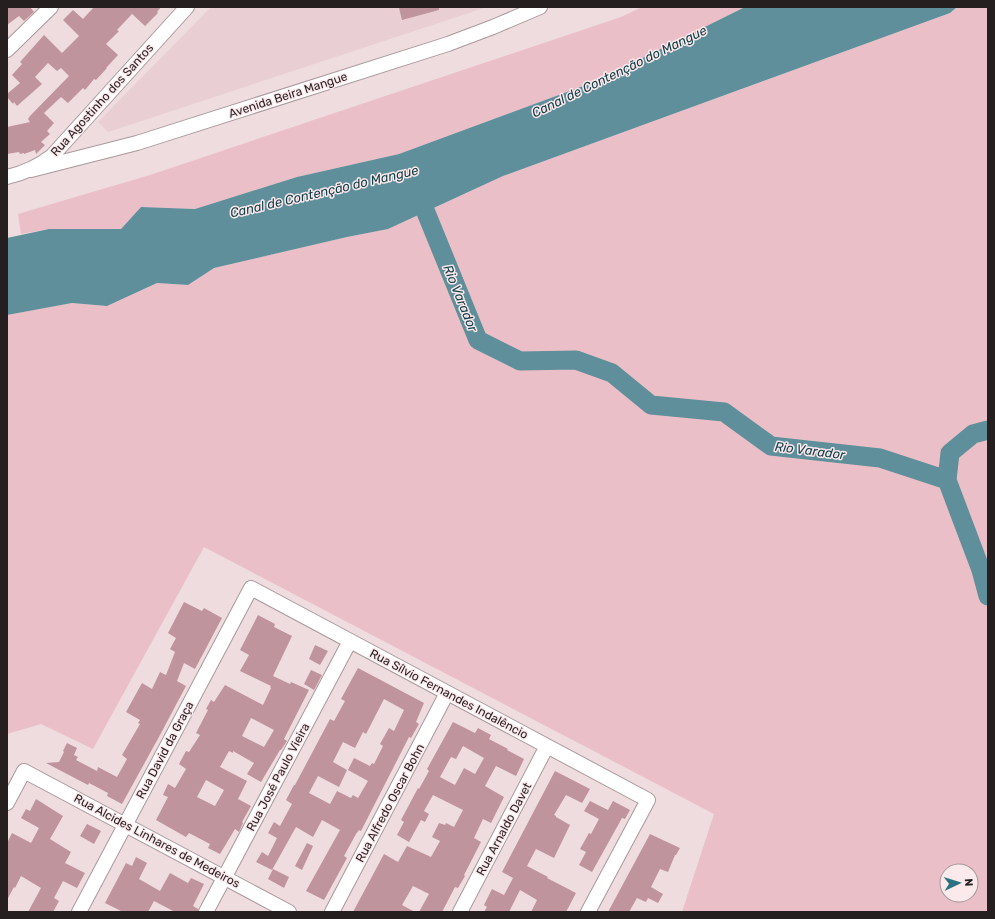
<svg xmlns="http://www.w3.org/2000/svg" width="995" height="919" viewBox="0 0 995 919" font-family="Rubik,sans-serif">
  <style>
    .built { fill: #e9ced3 }
    .green { fill: #ebbfc7; fill-rule: evenodd }
    .water { fill: #5e8f9a }
    .lines { fill: none; stroke-linecap: round; stroke-linejoin: round }
    .river { stroke: #5e8f9a; stroke-width: 19 }
    .building { fill: #c0949c; fill-rule: evenodd }
    .minor-casing { stroke: #aa999c; stroke-width: 16 }
    .minor { stroke: #fff; stroke-width: 14 }
    .labels { text-anchor: middle; stroke-width: 3; stroke-linejoin: round; paint-order: stroke }
    .street-label { font-size: 12px; fill: #251f20; stroke: #fbe9ec }
    .water-label { font-size: 13px; font-style: italic; fill: #134049; stroke: #fbe9ec }
  </style>
  <rect width="100%" height="100%" fill="#eedcdf"/>
  <path class="built" d="M211,7H487L108,132L98,122Z"/>
  <path class="green" d="M642,7H745L594,82L399,154L297,177L195,209L141,207L121,229H49L21,234L18,214L150,175L621,17Z
    M957,7H988V912H682L714,814L204,547L93,749L41,724L7,734V315L72,303L107,306L157,283L188,285L214,268L347,237L388,229L503,176L950,13ZM947,871H971V895H947Z"/>
  <path class="water" d="M745,7H957L950,13L503,176L388,229L347,237L214,268L188,285L157,283L107,306L72,303L7,315V238L49,229H121L141,207L195,209L297,177L399,154L594,82Z"/>
  <g class="lines">
    <path class="river" d="M416,188L478,340L520,361L576,360L612,373L651,405L724,412L771,446L880,458L947,480L981,570L988,596
      M947,480L950,453L973,434L988,430"/>
  </g>
  <path class="building" d="M7,7H30L34,12L24,21L19,16L7,25Z
    M94,7H161L157,12L158,13L145,26L130,12L132,14L117,30L119,31L106,44L118,55L106,68H107L96,80L94,79L85,90L83,88L68,103L61,97L44,113L54,123L47,131L50,134L41,142L45,145L36,154L35,150L24,154V153L20,154L19,152L7,154V127L30,122L28,119L30,116L69,76L61,68L57,71L48,63L35,77L42,84L17,106L14,102L13,104L7,97V94L20,83L12,75L22,64L20,62L44,35L62,53L79,36L63,20L73,10L83,19Z
    M404,7H439V10L402,20L399,8Z
    M184,602L202,611L204,608L222,618L195,669L184,663L177,681L186,686L160,735L122,804L107,796L108,793L89,783L88,785L46,763L59,762L64,752L63,751L67,743L77,748L74,755L78,757L76,760L97,771L98,767L117,777L127,759L122,755L140,724L138,723L140,720L126,712L142,683L152,689L160,672L166,675L175,652L170,649L176,638L168,633Z
    M258,615L275,624L274,627L292,636L273,676L290,684L291,682L309,690L284,739L287,741L281,750H280L261,782L247,774L254,763L233,751V753L229,751L220,767L247,781L238,799L251,806L242,822L243,823L239,832L235,829L220,854L208,848L210,844L189,833L186,837L156,820L168,797L163,795L168,784L175,788L186,769L179,764L186,751L189,752L200,735L196,733L208,710L206,709L211,700L214,702L225,685L263,705L271,688L270,687L271,686L240,671L249,655L240,650ZM251,718L274,730L264,747L242,736ZM206,780L224,790L215,806L197,797Z
    M315,645L328,651L320,665L309,659Z
    M358,668L424,703L416,722L419,724L411,738L409,737L361,831L359,830L356,834L344,856L347,858L324,900L306,891L340,830L322,820L313,837L296,827L272,870L256,862L262,852L268,856L277,838L268,833L274,822L280,826L292,804L286,800L294,785H295L330,719L334,721L345,701L341,699ZM384,699L404,710L394,731L389,728L380,744L383,746L374,764L372,763L370,766L354,758L348,770L368,781L358,798L353,795L351,798L337,791L330,804L309,793L318,776L339,787L347,770L333,762L343,742L355,748L363,732L366,734Z
    M311,670L322,675L314,690L304,684Z
    M453,722L475,733L478,728L491,735L489,739L508,749L507,750L524,759L516,776L496,766L485,786L504,797L491,823L483,819L474,838L481,842L464,875L465,876L458,888L455,887L442,912H419L429,894L413,886L402,905L415,912H353L384,854L398,862L407,846L431,857L440,841L432,837L439,823L445,825L446,823L454,827L463,810L433,795L424,811L429,814L425,822L421,820L409,842L397,835L404,822L401,820L418,788L419,789L429,771L427,769ZM463,746L484,758L475,774L464,768L455,785L440,777L451,757L456,759Z
    M555,771L590,789L582,803L566,795L554,815L556,816V817L570,825L554,858L536,849L527,866L548,877L547,878L576,893L566,912H531L537,900L520,890L509,912H484L487,907L484,905L492,889L504,895L513,878L502,872Z
    M36,799L63,816L50,839L71,852L65,863L85,873L77,888L63,881L54,898L59,901L53,912H28L41,888L21,876L15,888L14,887L7,900V843L12,833L31,843L39,828L21,818L26,809L30,811Z
    M590,801L608,810L613,801L630,810L625,819L622,818L592,872L579,865L586,852L580,849L589,833L591,834L599,819L584,811Z
    M87,824L101,831L94,844L80,836Z
    M650,834L680,848L676,855H675L668,872L660,869L651,887L663,894L658,903L648,898L646,902L637,898L629,912H608Z
    M307,843L313,846L302,870L295,866Z
    M136,857L147,863L139,879L160,891L170,873L188,883L191,878L204,884L193,906L198,909V912H175L154,901L148,912H123L105,903L126,863L132,866Z
    M273,869L289,877L284,888L268,879Z"/>
  <g class="lines">
    <g class="minor-casing">
      <path id="minor" d="M7,50L51,7
        M31,170L137,143L448,44L493,27L540,7
        M7,177C24,173 38,167 52,156L187,7
        M7,803L24,771L289,912
        M79,912L251,588L648,800L588,912
        M206,912L350,641
        M332,912L447,693
        M460,912L547,746"/>
    </g>
    <use href="#minor" class="minor"/>
  </g>
  <g class="labels">
    <g class="street-label">
      <text transform="translate(288 95) rotate(-18)" y="4">Avenida Beira Mangue</text>
      <text transform="translate(102 100) rotate(-48)" y="4">Rua Agostinho dos Santos</text>
      <text transform="translate(449 694) rotate(28)" y="4">Rua Sílvio Fernandes Indalêncio</text>
      <text transform="translate(165 750) rotate(-62)" y="4">Rua David da Graça</text>
      <text transform="translate(278 777) rotate(-62)" y="4">Rua José Paulo Vieira</text>
      <text transform="translate(390 803) rotate(-62)" y="4">Rua Alfredo Oscar Bohn</text>
      <text transform="translate(504 829) rotate(-62)" y="4">Rua Arnaldo Davet</text>
      <text transform="translate(157 841) rotate(28)" y="4">Rua Alcides Linhares de Medeiros</text>
    </g>
    <g class="water-label">
      <text transform="translate(619 71) rotate(-26)" y="5">Canal de Contenção do Mangue</text>
      <text transform="translate(324 191) rotate(-13)" y="5">Canal de Contenção do Mangue</text>
      <text transform="translate(461 298) rotate(68)" y="5">Rio Varador</text>
      <text transform="translate(810 450) rotate(7)" y="5">Rio Varador</text>
    </g>
  </g>
  <rect width="995" height="919" fill="none" stroke="#251f20" stroke-width="16"/>
  <g transform="translate(959 883) rotate(86)"><circle r="19" fill="#fbe9ec" stroke="#a5989a"/>
  <path d="M0-3L7 15L0 10L-7 15Z" fill="#2b717f"/>
  <text y="-6" font-size="11" font-weight="bold" text-anchor="middle" fill="#251f20">N</text>
  </g>
</svg>
